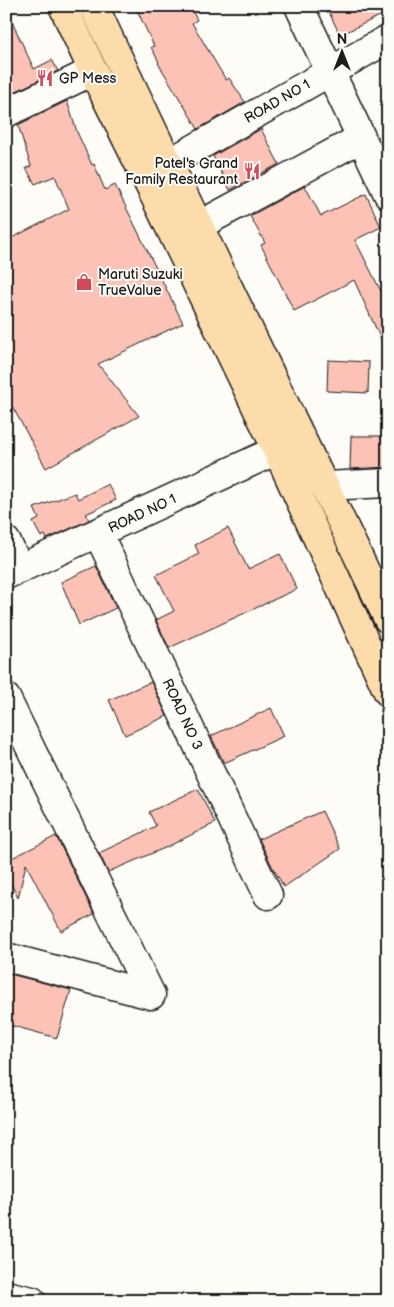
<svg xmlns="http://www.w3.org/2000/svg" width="394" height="1307" viewBox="0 0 394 1307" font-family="'Balsamiq Sans',sans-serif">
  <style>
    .building { fill: #fdc2b6; stroke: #1c1c1c }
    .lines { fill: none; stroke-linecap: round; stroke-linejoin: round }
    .minor-casing { stroke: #1c1c1c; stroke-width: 31 }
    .highway-casing { stroke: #1c1c1c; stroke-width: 31 }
    .minor { stroke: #fdfcf7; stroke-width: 28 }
    .highway { stroke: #fddcac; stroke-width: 28 }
    .labels { text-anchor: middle; stroke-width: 4; stroke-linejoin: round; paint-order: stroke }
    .poi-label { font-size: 14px; fill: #1c1c1c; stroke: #fdfcf7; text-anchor: start }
    .street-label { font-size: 14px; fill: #1c1c1c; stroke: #fdfcf7 }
  </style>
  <rect width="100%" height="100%" fill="#fdfcf7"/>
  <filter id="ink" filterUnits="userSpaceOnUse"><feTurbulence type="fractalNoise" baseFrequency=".02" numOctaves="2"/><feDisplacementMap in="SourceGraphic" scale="10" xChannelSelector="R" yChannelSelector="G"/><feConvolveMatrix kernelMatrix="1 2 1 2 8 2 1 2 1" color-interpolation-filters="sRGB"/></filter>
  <g filter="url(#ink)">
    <path class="building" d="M135,6H190L197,20L192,23L226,80L229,78L245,102L198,129L158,63L159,62L151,47L154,46Z
      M326,6H388V12L340,35Z
      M6,9L34,69L52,60L58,71L6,96Z
      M67,101L77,132L92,165L94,164L105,190L115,185L183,323L98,364L139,416L46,468L12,406L6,409V241L69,209L55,176L35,184L26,168L31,166L18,125Z
      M261,129L279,164L230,190L213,156Z
      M305,186L321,216L366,194L381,227L355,240L388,305V355L354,280L294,311L261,245L265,243L250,216Z
      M328,360L369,362L368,393L327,391Z
      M351,436H388V467L350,469Z
      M108,484L116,500L86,514L89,520L47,539L45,535L41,537L33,522L39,519L34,508L75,493L78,499Z
      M228,528L248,569L280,554L297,589L169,648L156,620L174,611L156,575L199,554L195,545Z
      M96,566L116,608L79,625L61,582Z
      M151,682L167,716L125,735L109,700Z
      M271,708L284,736L224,763L211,736Z
      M198,789L215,823L167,847L108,872L99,853L156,826L149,812Z
      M322,811L340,849L284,887L273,868L259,839Z
      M56,836L94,914L61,931L26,864L18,898L6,873V861Z
      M6,973L71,990L57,1038L6,1024Z"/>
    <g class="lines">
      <g class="minor-casing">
        <path id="minor" d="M299,6L388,194
          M6,113L93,71
          M167,164L388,39
          M198,226L361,138
          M325,486L388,483
          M98,533L268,895
          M6,541L20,569
          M6,575L277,450
          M6,698L151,995
          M6,957L151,995
          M6,1295L32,1301"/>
      </g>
      <g class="highway-casing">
        <path id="highway" d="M63,6L93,71L144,174L277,450L388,692
          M94,6C190,212 291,414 388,619"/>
      </g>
      <use href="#minor" class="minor"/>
      <use href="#highway" class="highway"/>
    </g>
  </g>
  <defs>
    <g id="restaurant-bare" transform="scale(1.35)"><path d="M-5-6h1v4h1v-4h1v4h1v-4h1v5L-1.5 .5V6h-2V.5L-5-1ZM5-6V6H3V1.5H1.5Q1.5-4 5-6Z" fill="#d1495b" stroke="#fdfcf7" stroke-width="2.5" paint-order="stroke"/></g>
    <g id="shop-bare" transform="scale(1.35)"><path d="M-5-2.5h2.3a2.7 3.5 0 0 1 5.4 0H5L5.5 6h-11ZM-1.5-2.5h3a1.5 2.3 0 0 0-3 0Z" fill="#d1495b" stroke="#fdfcf7" stroke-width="2.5" paint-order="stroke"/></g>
  </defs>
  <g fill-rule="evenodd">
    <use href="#restaurant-bare" x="45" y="78"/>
    <use href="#restaurant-bare" x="252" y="171"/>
    <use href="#shop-bare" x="84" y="282"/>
  </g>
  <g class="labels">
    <g class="poi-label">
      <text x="59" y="83">GP Mess</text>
      <text x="238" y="168" text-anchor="end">Patel's Grand<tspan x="238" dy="16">Family Restaurant</tspan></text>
      <text x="98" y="279">Maruti Suzuki<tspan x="98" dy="16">TrueValue</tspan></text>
    </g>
    <g class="street-label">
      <text transform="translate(277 101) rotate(-30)" y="5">ROAD NO 1</text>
      <text transform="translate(142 513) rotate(-25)" y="5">ROAD NO 1</text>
      <text transform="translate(183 714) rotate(65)" y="5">ROAD NO 3</text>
    </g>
  </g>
  <rect width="394" height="1307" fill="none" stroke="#fdfcf7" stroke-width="25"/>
  <rect x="12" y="12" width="369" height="1282" fill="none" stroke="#1c1c1c" stroke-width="2" filter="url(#ink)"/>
  <g transform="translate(342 52)" stroke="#fdfcf7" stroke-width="4" paint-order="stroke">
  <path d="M0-4L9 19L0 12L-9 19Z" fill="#1c1c1c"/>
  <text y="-8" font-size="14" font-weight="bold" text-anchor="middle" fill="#1c1c1c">N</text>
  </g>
</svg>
